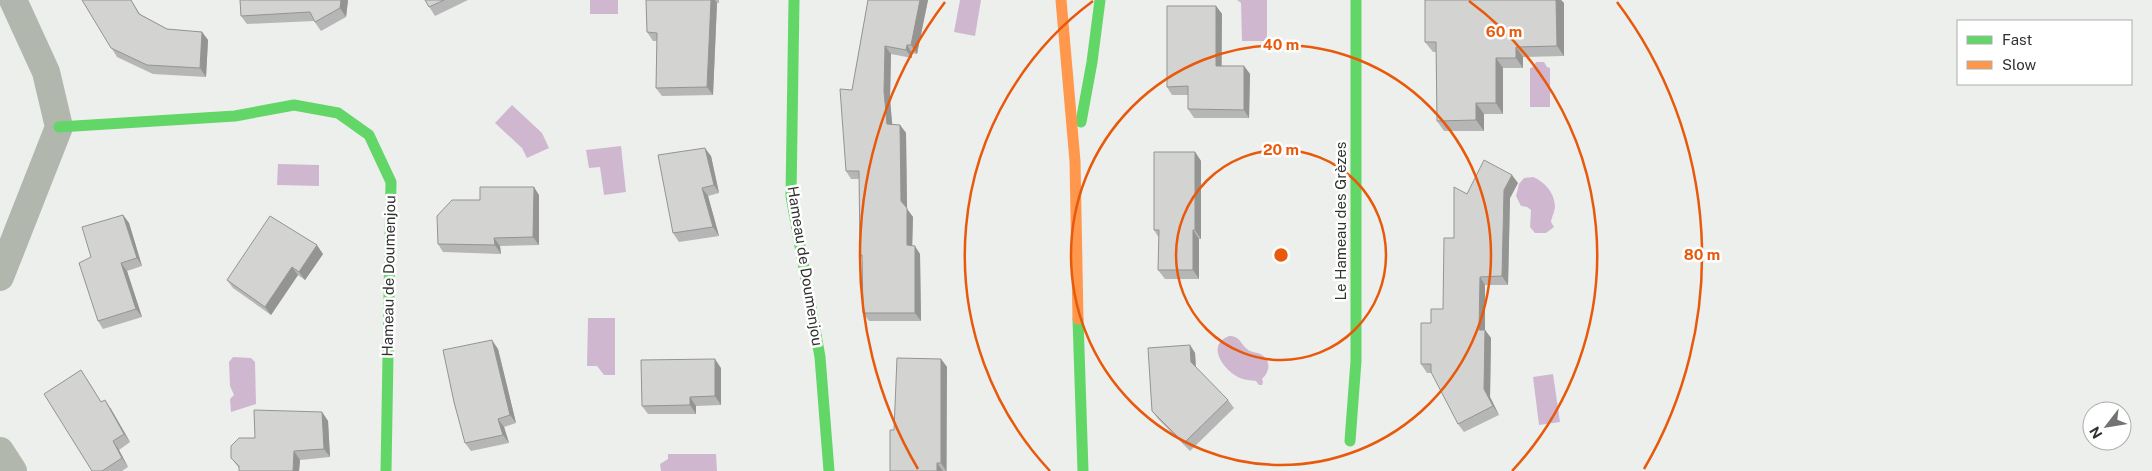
<svg xmlns="http://www.w3.org/2000/svg" width="2152" height="471" viewBox="0 0 2152 471" font-family="'Public Sans',sans-serif">
  <style>
    .water { fill: #cfb8cf }
    .lines { fill: none; stroke-linecap: round; stroke-linejoin: round }
    .street { stroke: #b1b7ac; stroke-width: 28 }
    .fast { stroke: #63d668; stroke-width: 11 }
    .slow { stroke: #ff974d; stroke-width: 11 }
    .wall { fill: #b5b6b5 }
    .shaded-wall { fill: #949493 }
    .building { fill: #d3d4d2; stroke: #949493 }
    .ring { fill: none; stroke: #e8590c; stroke-width: 2.5 }
    .labels { text-anchor: middle; stroke-width: 5; stroke-linejoin: round; paint-order: stroke }
    .street-label { font-size: 15px; fill: #2f312f; stroke: #fff }
    .centre { fill: #e8590c; stroke: #fff; stroke-width: 2.5 }
    .ring-label { font-size: 15px; text-anchor: middle; font-weight: bold; fill: #e8590c; stroke: #fff; stroke-width: 5; stroke-linejoin: round; paint-order: stroke }
  </style>
  <rect width="100%" height="100%" fill="#edefec"/>
  <path class="water" d="M590,0H618V14H590Z
    M960,0H981L975,36L954,32Z
    M1237,0H1267V41H1242L1241,3Z
    M1536,62H1544L1547,67L1550,68V107H1530V68L1533,67Z
    M512,105L542,133L549,148L527,158L522,148L495,123Z
    M621,146L626,192L604,195L600,167L589,168L586,150Z
    M278,164L319,165V186L277,185Z
    M1533,177C1545,182 1554,192 1555,206C1555,211 1552,216 1551,222L1554,227L1546,233H1535L1530,227L1531,210L1527,207L1521,206L1516,196L1519,184L1524,178Z
    M588,318H615V375H604L597,366H587Z
    M1229,336C1240,336 1240,343 1247,349C1251,353 1258,352 1262,355C1272,361 1269,373 1262,379L1263,382L1262,385H1259L1256,381C1250,380 1245,380 1240,378C1224,371 1205,345 1229,336Z
    M233,357L251,358L255,362L256,404L231,412L230,399L234,395L230,386L229,362Z
    M1553,374L1560,422L1539,425L1533,377Z
    M668,454H716L717,471H661L660,464L668,459Z"/>
  <g class="lines">
    <path class="street" d="M0,277L59,127L46,72L13,0
      M0,451L13,471"/>
    <path class="fast" d="M794,0L791,196L820,357L829,471
      M1081,122L1092,62L1100,0
      M59,127L235,116L294,105L338,113L369,135L391,182L386,471
      M1078,319L1083,471
      M1350,441L1356,361V0"/>
    <path class="slow" d="M1061,0L1075,161L1078,319"/>
  </g>
  <path class="wall" d="M82,0H131L140,14L167,29L202,32L208,40L206,77L153,74L117,57Z
    M240,0H348L346,17L321,31L314,21L247,24L241,16Z
    M425,0H468L435,16Z
    M646,0H719V3H717L713,95L662,96L656,88L657,41H653L647,32Z
    M868,0H928L917,54L912,53V58L891,54L890,99L892,125H900L906,133L907,209L913,217L912,246L920,254L921,321H869L863,313L862,258L860,254L859,179H851L846,171L852,90Z
    M1433,0H1561L1564,3V56L1523,57V68H1503V114H1484V131H1444L1437,121L1436,52H1433L1425,42Z
    M1216,6L1222,14V66H1244L1250,74L1249,118H1194L1188,109V95H1172L1167,87Z
    M1195,152L1201,161V239H1199V279H1165L1158,270L1159,238L1154,230Z
    M711,156L719,193L708,196L719,236L679,242L673,233Z
    M1518,183L1510,198L1508,285H1485V330L1491,338L1490,397L1499,415L1464,432L1458,424L1432,373H1427L1421,364L1431,323L1443,309L1454,238L1467,194Z
    M539,195V245L500,246L501,254L443,252L438,244L480,200Z
    M123,215L129,223L142,266L127,271L142,317L103,329L98,321Z
    M323,254L305,280L298,275L271,315L233,288L227,280Z
    M1190,345L1195,353L1196,368L1228,400L1234,408L1190,451L1158,419L1152,411Z
    M498,349L516,423L504,427L509,443L471,451L465,443Z
    M941,359L947,367V471H890L894,430Z
    M721,368V405L696,406V414H648L642,406Z
    M87,379L101,402L111,409L130,442L119,450L128,467L122,471H92Z
    M322,412L328,421L330,457L300,460L299,471H239V468L231,458L255,438Z"/>
  <path class="shaded-wall" d="M341,0H348L346,17L340,8Z
    M711,0H715L717,3L713,95L707,87Z
    M920,0H928L917,54L911,45Z
    M1556,0H1561L1564,3V56L1557,46Z
    M1216,6L1222,14L1221,74L1216,66Z
    M202,32L208,40L206,77L200,68Z
    M907,45L912,53V58L906,50Z
    M885,46L891,54L890,99L893,133L887,124L884,91Z
    M1516,47L1523,57V68L1516,58Z
    M1496,58L1503,68V114L1496,103Z
    M1244,66L1250,74L1249,118L1244,110Z
    M1476,103L1484,114V131L1476,120Z
    M900,125L906,133L907,209L913,217L912,253L907,245L901,201Z
    M705,148L711,156L719,193L714,185Z
    M1195,152L1201,161V239L1195,230Z
    M1512,175L1518,183L1510,198L1508,285L1502,276L1504,190Z
    M534,187L539,195V245L533,237Z
    M702,188L708,196L719,236L713,227Z
    M123,215L129,223L142,266L137,258Z
    M1193,230L1199,239V279L1193,270Z
    M494,238L500,246L501,254L495,245Z
    M317,245L323,254L305,280L299,272Z
    M915,246L920,254L921,321L915,313Z
    M121,263L127,271L142,317L136,309Z
    M292,267L298,275L271,315L265,307Z
    M1480,277L1485,285V330L1491,338L1490,397L1499,415L1493,406L1484,389L1479,330Z
    M492,340L498,349L516,423L510,415Z
    M1190,345L1195,353L1196,370L1191,362Z
    M715,359L721,368V405L715,396Z
    M941,359L947,367L946,471L941,463Z
    M690,397L696,406V414L690,405Z
    M105,400L111,409L130,442L124,434Z
    M322,412L328,421L330,457L324,449Z
    M498,419L504,427L509,443L503,435Z
    M113,441L119,450L128,467L122,458Z
    M294,451L300,460L299,471H293Z
    M937,463L943,471H937Z"/>
  <path class="building" d="M82,0H131L139,14L167,29L202,32L200,68L147,65L111,48Z
    M240,0H341L340,8L315,22L310,12L241,16Z
    M425,0H444L429,7Z
    M646,0H711L707,87L656,88L657,33L647,32Z
    M868,0H920L911,45H907L906,50L885,46L884,91L887,124L900,125L901,201L907,208V245L915,246V313H863L862,255L860,254L859,171H846L840,89L852,90Z
    M1425,0H1556L1557,46L1516,47V58H1496V103H1476V120L1437,121L1436,42H1425Z
    M1167,6H1216V66H1244V110L1188,109V86L1167,87Z
    M705,148L714,185L702,188L713,227L673,233L658,155Z
    M1154,152H1195V230H1193V270H1158L1159,230H1154Z
    M1484,160L1512,175L1504,190L1502,276L1480,277L1479,330H1485L1484,389L1493,406L1458,424L1431,372V364H1421V323H1431V309H1443L1444,238H1454V187L1467,194Z
    M480,187H534L533,237L494,238L495,245L438,244L437,216L452,200H480Z
    M123,215L137,258L121,263L136,309L98,321L79,263L91,257L82,227Z
    M270,216L317,245L299,272L292,267L265,307L227,280Z
    M492,340L510,415L498,419L503,435L465,443L454,402L443,350Z
    M1190,345L1191,362L1228,400L1184,443L1152,411L1148,348Z
    M897,358L941,359V463H937V471H890V430H894Z
    M715,359V396L690,397V405L642,406L641,360Z
    M81,370L101,402L105,400L124,434L113,441L122,458L102,471H92L44,394Z
    M254,410L322,412L324,449L294,451L293,471H239V466L231,458V446L239,438H255Z"/>
  <g class="ring">
    <circle cx="1281" cy="255" r="105"/>
    <circle cx="1281" cy="255" r="210"/>
    <path d="M1050 471A316 316 0 0 1 1093 1M1469 1A316 316 0 0 1 1512 471"/>
    <path d="M918 469A421 421 0 0 1 945 2M1617 2A421 421 0 0 1 1644 469"/>
  </g>
  <g class="labels">
    <g class="street-label">
      <text transform="translate(1341 221) rotate(-90)" y="5">Le Hameau des Grèzes</text>
      <text transform="translate(805 266) rotate(81)" y="5">Hameau de Doumenjou</text>
      <text transform="translate(389 276) rotate(-89)" y="5">Hameau de Doumenjou</text>
    </g>
  </g>
  <circle cx="1281" cy="255" r="8" class="centre"/>
  <g class="ring-label">
    <text x="1504" y="37">60 m</text>
    <text x="1281" y="50">40 m</text>
    <text x="1281" y="155">20 m</text>
    <text x="1702" y="260">80 m</text>
  </g>
  <rect x="1957" y="20" width="175" height="65" fill="#ffffff" stroke="#acadac"/>
  <rect x="1967" y="36" width="25" height="8" fill="#63d668" stroke="#acadac"/>
  <text x="2002" y="45" font-size="15" fill="#2f312f">Fast</text>
  <rect x="1967" y="61" width="25" height="8" fill="#ff974d" stroke="#acadac"/>
  <text x="2002" y="70" font-size="15" fill="#2f312f">Slow</text>
  <g transform="translate(2107 426) rotate(239)"><circle r="24" fill="#ffffff" stroke="#acadac"/>
  <path d="M0-4L9 19L0 12L-9 19Z" fill="#727471"/>
  <text y="-8" font-size="14" font-weight="bold" text-anchor="middle" fill="#2f312f">N</text>
  </g>
</svg>
